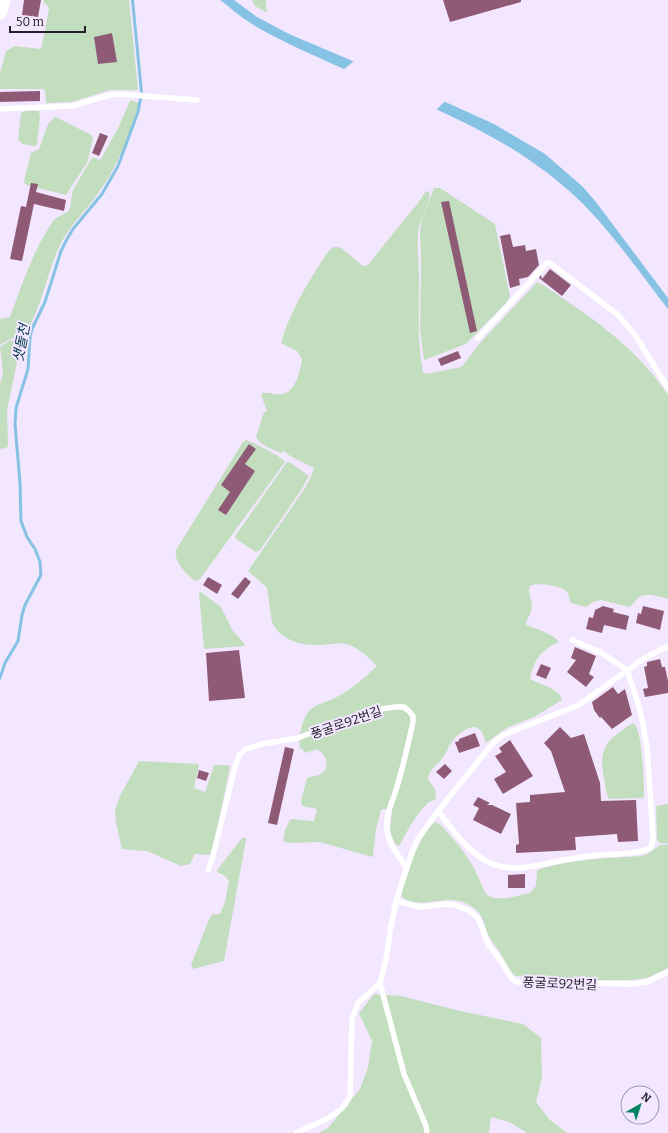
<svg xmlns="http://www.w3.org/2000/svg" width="668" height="1133" viewBox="0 0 668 1133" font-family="Bitter,'Noto Sans KR',serif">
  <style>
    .green { fill: #c3debf }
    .water { fill: #85c2e3 }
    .pier { fill: #f3e7ff }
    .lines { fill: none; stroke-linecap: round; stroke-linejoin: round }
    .stream { stroke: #85c2e3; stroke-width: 3 }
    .building { fill: #8f5a76 }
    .lane { stroke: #fff; stroke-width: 5.5 }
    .secondary { stroke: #fff; stroke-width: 15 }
    .labels { text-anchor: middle; stroke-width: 4; stroke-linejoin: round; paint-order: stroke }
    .street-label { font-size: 13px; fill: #27212c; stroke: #f3e7ff }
    .water-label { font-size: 14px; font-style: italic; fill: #00384e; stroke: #f3e7ff }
  </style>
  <rect width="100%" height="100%" fill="#f3e7ff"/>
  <path class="green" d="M44,0H129L138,90H110L72,102L49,103H46L45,91L43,89H0V73L6,51L15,46L41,49L49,9L48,6L44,3Z
    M252,0H266L267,13L255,6Z
    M131,100L139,103C130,134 118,166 99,192C89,207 75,220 65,236C54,254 49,275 42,296C38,309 31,322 26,335L10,339L0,345V319L10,317C22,285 33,250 53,221C58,215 66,215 70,209L72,194L73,190L91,159L93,157L99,160L101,159L119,126L130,101Z
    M27,110L39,111L40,118L37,145L34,146L23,144L18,140L21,113Z
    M56,117L91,135L93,138L88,161L66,195L30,186L25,184L24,181L31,153L39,149C44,139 45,122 56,117Z
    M434,188H440L495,224L510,296L506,303L466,344L424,360L420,329L421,260L420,231L422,219Z
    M426,191L429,192C432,197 419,222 418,232C417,248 419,265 419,281C419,312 417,342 423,372L426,374L461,367L463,365L479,344L537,282C548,287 558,295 568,302C606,327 642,356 668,395V599C659,597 647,591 638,598C635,601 633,605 629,607L601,600L593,602L586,607L571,603C569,600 569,595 567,592C561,585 537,582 530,586C527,593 532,599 532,606C532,613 526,619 526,625C536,629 552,633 559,642C541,650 534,659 530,679C540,685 560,688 562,700L534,717L507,728L486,743L482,732L476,727C466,727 456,735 451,743C448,747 447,752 443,757C438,765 429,769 428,779L435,789L436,799L429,802L421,810L410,826L399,846L395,844L390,831L392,810L384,809L381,810L376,829L373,856L372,857L320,842L289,843L283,841L285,830L290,820L293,819L312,821H314L317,809L302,806L301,801L307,778C312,776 317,777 322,773C330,767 327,755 318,750C314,749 310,752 306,753L300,748C297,740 303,716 310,710C316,704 327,702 335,698C350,690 364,679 377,666C369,658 359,648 347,644C339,642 330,644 322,645C303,646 280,641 272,622L267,588L248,571L305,488L310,479L314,468L290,456L284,451L281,453C274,450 259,445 256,437L264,412L267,411L261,395L263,393C269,392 275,395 282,394C296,392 300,371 302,359L297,351L281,343C290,311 309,280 328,252C332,247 335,246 341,248L363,266L368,265L395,231L418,203Z
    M18,339L19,341V353L7,410L8,446L6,448L0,449V384L3,373L0,347L9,341Z
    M246,440C255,443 279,455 285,462L200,579L195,581C187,575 173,561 176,550L243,442Z
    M287,462L291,463L309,476L301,490L265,543L260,550L256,552L236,539L235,536Z
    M201,592L221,607L233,631L244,643L245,646L204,649L199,593Z
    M634,723C643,733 644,783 644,797L642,798L609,799C606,793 605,785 604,778C598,748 607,740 631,724Z
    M139,761L198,764L199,766L194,788L205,792L214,765H228L230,767L216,835L210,855L195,854L190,864L181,866L147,851L122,849L116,823L115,810L120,796Z
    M668,804V844L660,843L657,840L656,806Z
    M435,822L441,825L461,848L473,866L486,894L489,896L494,898H508L530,893L536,886L537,870C570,859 606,858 641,856L647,854L660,845H668V968L647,978L631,980H592L516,976L514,975C508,968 504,959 499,951C496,946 492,942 489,936C484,926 484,916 475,909C448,888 425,913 402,897V892C407,875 420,831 435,822Z
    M242,838H246V840L224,961L193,969L191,965L210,917L213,914H220L225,902L229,881L225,876L217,872V870Z
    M374,994L401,996L460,1011L523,1024L541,1038L542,1078L536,1102L550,1120L567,1133H527L509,1122L491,1117L489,1133H319L328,1128L360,1089L368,1067L372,1041L359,1013Z"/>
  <path class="water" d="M131,0H134L143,93L140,92Z
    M220,0H234L257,17L289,34L388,76L494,124L545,154L582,186L596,202L668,298V309C636,268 606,223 567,189C550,174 530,160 511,148C448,110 379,86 313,55C292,45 269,35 249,22C239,16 230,7 220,0Z"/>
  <path class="pier" d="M355,60L388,74L446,100L435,111L342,71Z"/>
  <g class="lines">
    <path class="stream" d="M0,678L5,663L18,641L22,615L25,605L41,575L40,562L35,549L27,537L21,521L20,483L15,424L16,408L28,369L30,338L32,329L45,302L61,251L67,239L73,229L102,194L118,166L138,112L141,96"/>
  </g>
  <path class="building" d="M24,0H41L38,17L22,15Z
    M443,0H521V2L450,22Z
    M112,33L117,62L98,64L94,37Z
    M40,91V101L0,102V92Z
    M100,133L108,136L99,156L92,153Z
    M31,183L38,184L36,192L66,200L64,211L34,204L22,261L10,259L21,206L26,207Z
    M449,201L477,331L470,333L441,202Z
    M510,234L513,247L525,245L526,251L536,249L539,265L528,277L519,279L520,285L510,288L500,236Z
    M550,269L571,285L562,296L539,278L541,275L542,279Z
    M458,351L461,358L441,366L438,359Z
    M249,444L256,449L245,464L255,471L226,515L218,510L230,492L221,485Z
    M208,577L222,585L217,594L203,585Z
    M245,577L251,582L238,599L231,594Z
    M603,606L614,609L613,612L629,616L626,630L604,625L602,633L586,629L589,617L593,618L595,610Z
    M643,606L664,611L660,630L636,623L638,613L641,614Z
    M575,647L596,656L589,674L594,677L586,687L567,672L576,660L571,658Z
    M239,650L245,698L209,701L206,653Z
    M660,659L662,667H665L668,681V693L645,697L643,689L648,688L644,667L647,666V662Z
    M541,664L551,668L546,679L536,675Z
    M613,687L618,694L625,689L632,715L612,729L601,717L600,718L594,710L592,702Z
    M560,727L571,738L584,734L600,783L601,801L636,800L638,841L618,842L617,834L575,837L576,850L516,853V845L519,844L516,803L530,802V795L565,792L551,751L544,743Z
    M475,733L480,746L459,753L455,742L459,741V739Z
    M510,740L533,776L503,794L494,779L506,772L495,756L502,752L499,748Z
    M285,747L294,749L277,825L268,823Z
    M445,764L452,771L444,779L436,772Z
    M199,770L209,773L206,781L197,778Z
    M478,797L490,803L487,805H492L511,814L501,834L473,820L479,808L473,805Z
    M525,874V888H508V875Z"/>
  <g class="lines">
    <path class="lane" d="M0,109L72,106L106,96L118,94L197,100
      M478,338L547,263H550L618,315L635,335L668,388
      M438,811C452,829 467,851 488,862C512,874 539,865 563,860C572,859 581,857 590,856C608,853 633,856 650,848L652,844L653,836L647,747L643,724L639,706L627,670L600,652L572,640
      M208,870L213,856L235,767L239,755L246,749L262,744L298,738L351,717L366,712L387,708L396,707H404L409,711L413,716V722C408,745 403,768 396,790C392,803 385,816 387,829C388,843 398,855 406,867
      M396,901L421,907L446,904L455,905L470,911L478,918L488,944L501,961L512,979L517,982L632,984L647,982L668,972
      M380,983L404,1074L426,1126L427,1133
      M296,1133C315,1123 343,1117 350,1095L352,1019L358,1003L380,983L386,959L390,932L396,901L412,852L418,839L438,811L493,743L503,735L579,705L643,659L668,646"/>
    <path class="secondary" d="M0,12L3,0"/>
  </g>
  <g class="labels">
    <g class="street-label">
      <text transform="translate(346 722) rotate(-19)" y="5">풍굴로92번길</text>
      <text transform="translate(560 983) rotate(2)" y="5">풍굴로92번길</text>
    </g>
    <g class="water-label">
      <text transform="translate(21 343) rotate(-79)" y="5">샛돌천</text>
    </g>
  </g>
  <g transform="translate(640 1105) rotate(39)"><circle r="19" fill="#f3e7ff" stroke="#a198ab"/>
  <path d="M0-3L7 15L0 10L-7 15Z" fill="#068262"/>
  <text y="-6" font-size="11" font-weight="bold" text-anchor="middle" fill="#27212c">N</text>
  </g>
  <path d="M10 26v6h75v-6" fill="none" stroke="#27212c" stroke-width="2"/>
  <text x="16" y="26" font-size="12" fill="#27212c" stroke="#f3e7ff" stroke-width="3" paint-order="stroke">50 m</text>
</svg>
